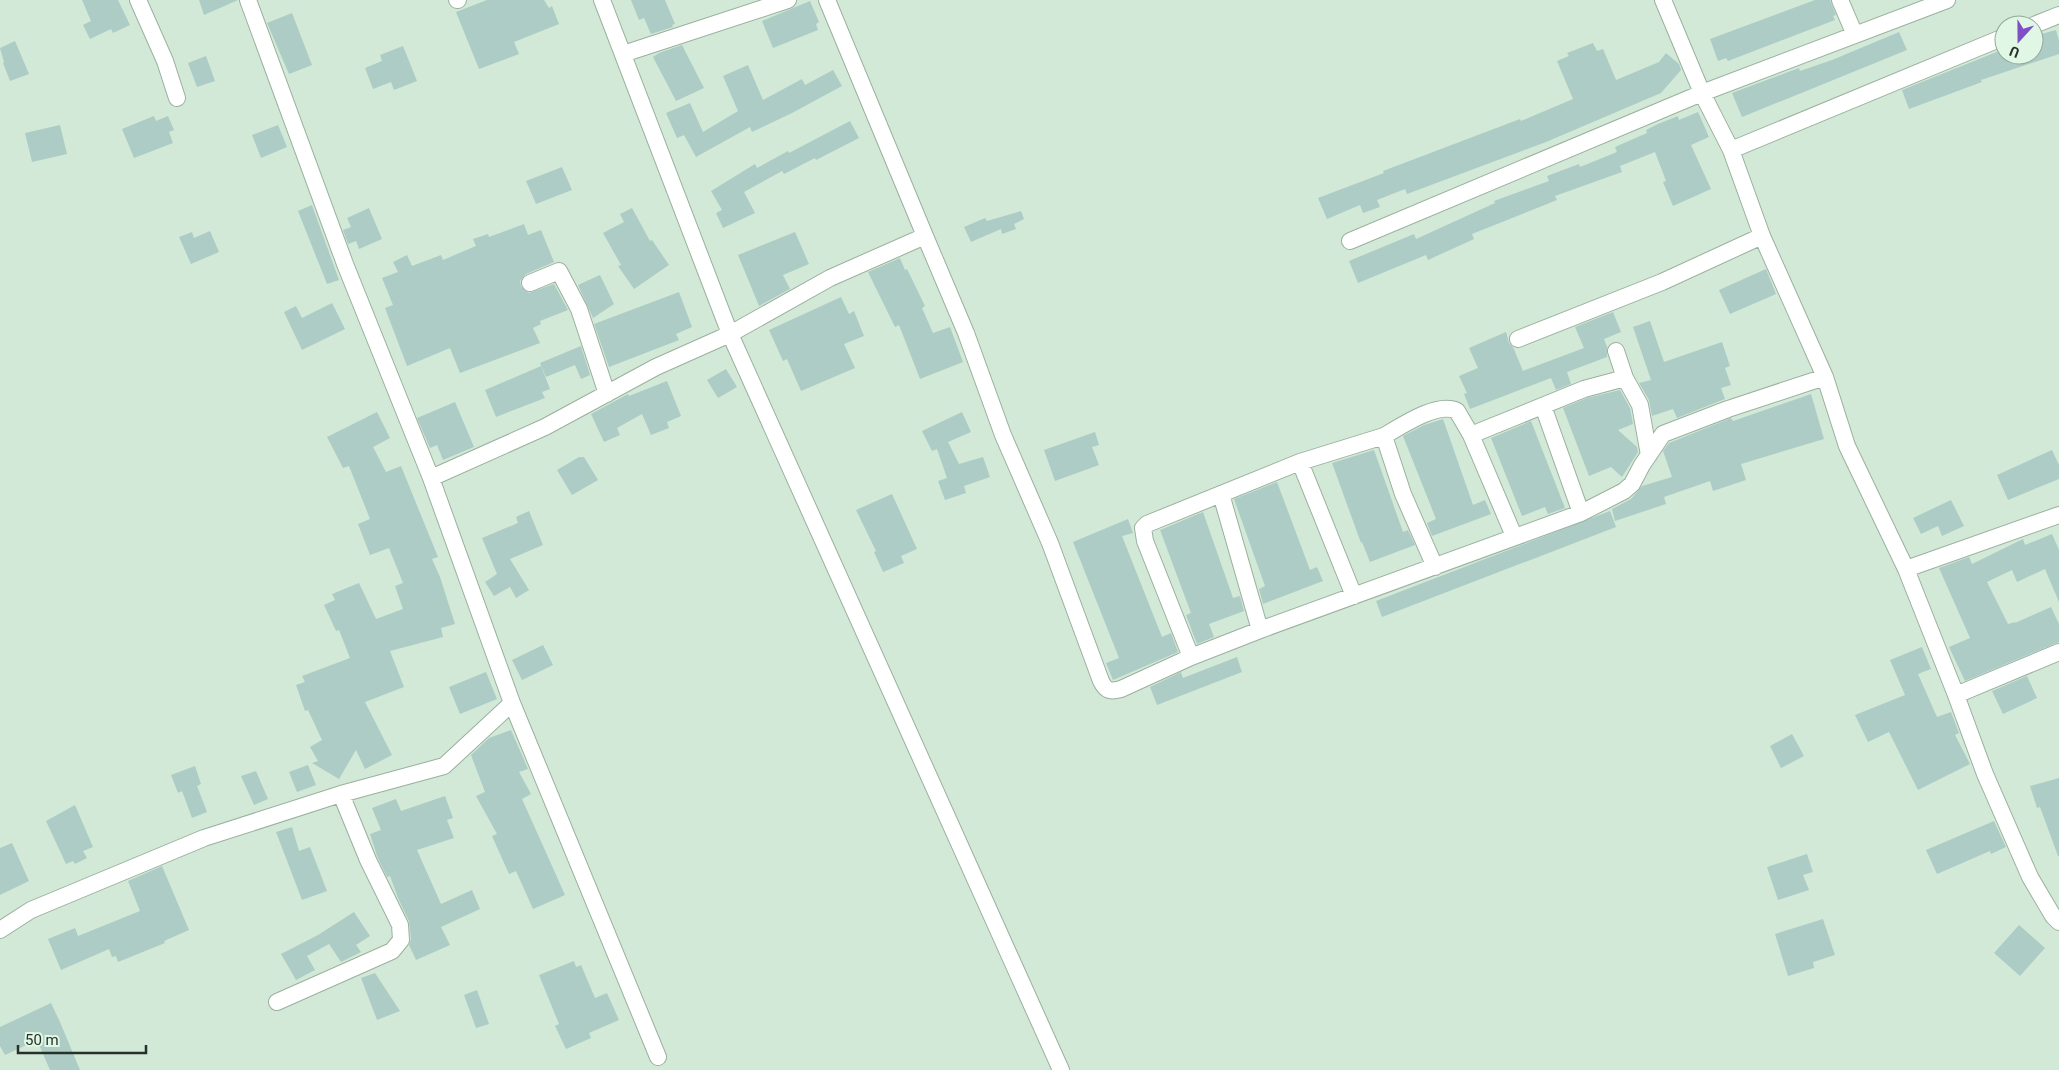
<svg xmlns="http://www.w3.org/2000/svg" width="2059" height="1070" viewBox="0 0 2059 1070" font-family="Roboto,sans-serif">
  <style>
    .building { fill: #acccc5 }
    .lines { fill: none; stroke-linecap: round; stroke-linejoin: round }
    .street-casing { stroke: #9ab09e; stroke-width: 18 }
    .street { stroke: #fff; stroke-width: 16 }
  </style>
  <rect width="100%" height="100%" fill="#d2e9d7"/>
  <path class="building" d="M82,0H118L130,25L113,33L111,29L90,39L83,25L91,21Z
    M199,0H238L204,15Z
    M487,0H544L549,8L552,6L559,24L514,42L519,54L479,69L456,12Z
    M631,0H665L675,24L672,25L673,27L651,34L644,18L639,20Z
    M1815,0H1830L1836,15L1833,16L1835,20L1728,61L1726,58L1718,61L1710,39Z
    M810,1L819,22L816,24L818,30L773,48L762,21Z
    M292,13L312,65L289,74L267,23Z
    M2056,30L2059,41V54L1981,80L1982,82L1909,109L1902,90L2004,49V55H2034V36Z
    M1899,32L1907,50L1742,117L1732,93L1799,68L1800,71L1832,60Z
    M15,41L29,74L10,81L3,63L4,62L0,48Z
    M1593,43L1597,51L1603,49L1616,80L1659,62L1666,53L1679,64L1681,70L1661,93L1546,142L1407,194L1405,189L1377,200L1380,207L1363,213L1360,205L1327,219L1318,198L1384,173L1383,171L1520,119L1521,121L1573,99L1557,61L1569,56L1567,53Z
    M682,45L704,88L676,101L653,57L659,53Z
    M403,46L417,81L394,90L391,82L373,89L365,68L382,61L380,55Z
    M206,56L215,81L197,87L188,63Z
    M748,65L763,100L802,79L805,85L833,70L842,86L792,113L752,132L750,127L696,157L684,135L677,138L666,113L690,103L703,132L738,111L723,76Z
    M1698,112L1709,137L1691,145L1711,189L1673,206L1663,182L1666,181L1655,152L1620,166L1622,172L1555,196L1557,200L1472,234L1474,239L1428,260L1426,255L1358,283L1349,261L1414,234L1416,239L1495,203L1494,201L1549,181L1547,176L1579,164L1580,167L1617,152L1615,147L1647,133L1646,130L1658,124L1678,116L1679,120Z
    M154,116L156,121L168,116L174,130L169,132L173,143L134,158L122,129Z
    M850,121L859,138L816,160L815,158L784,174L782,171L744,192L755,213L723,228L716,213L722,210L711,191L755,164L757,168L788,151L789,153Z
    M60,125L67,154L32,162L25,133Z
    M278,125L287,147L261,158L252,135Z
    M562,167L572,190L536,204L526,181Z
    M312,205L339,280L327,284L298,211Z
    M369,208L382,239L359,249L356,241L348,244L343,230L351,227L347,218Z
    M632,208L650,241L652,240L669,265L634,289L618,266L621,265L603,233L624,222L620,214Z
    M1021,211L1024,219L1014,224L1016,229L1002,234L1001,229L971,242L964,227L985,218L987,221Z
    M524,224L528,235L541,230L554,262L526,274L520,281L521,287L529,293L554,284L568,310L540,321L541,324L533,328L540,343L460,373L450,348L407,366L385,308L393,305L382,278L398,272L393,262L407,255L412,266L441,255L443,260L476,246L473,239L488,234L489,237Z
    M210,231L219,252L191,264L179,237L192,232L194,238Z
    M795,232L809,264L783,275L790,289L759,306L738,255Z
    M900,258L905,270L907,269L925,306L922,308L933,333L950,327L963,362L920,379L899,325L895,327L868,272Z
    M1766,269L1776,294L1730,314L1719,290Z
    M600,275L614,304L593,318L578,285Z
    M679,292L692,327L676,334L679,340L609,367L594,324Z
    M841,297L849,314L854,311L864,336L844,344L855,368L801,391L787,359L783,361L769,330Z
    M332,303L345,329L302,350L284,312L296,306L302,318Z
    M1613,312L1621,332L1604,339L1607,347V357L1567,372L1571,384L1556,390L1551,378L1470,409L1464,394L1467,393L1459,376L1478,368L1469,348L1506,332L1509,343L1513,347L1523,371L1584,348L1575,327Z
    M1650,321L1664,362L1722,342L1730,366L1725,368L1731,385L1721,388L1725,399L1677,418L1673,409L1652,416L1649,400L1639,383L1651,380L1633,327Z
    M581,346L590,375L581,379L575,365L546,377L540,363Z
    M541,366L550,389L542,392L545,398L496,417L485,390Z
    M726,369L737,387L718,398L707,380Z
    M667,381L681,416L667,422L669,428L651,435L642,414L617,428L620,435L604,442L591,414L628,394L629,396Z
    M1620,390L1630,408L1633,424L1618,430L1637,447L1638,452L1622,477L1611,467L1589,476L1563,408L1587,398Z
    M1811,394L1824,439L1741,464L1746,480L1713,491L1710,481L1664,497L1666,504L1615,521L1612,509L1631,499L1642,486L1672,477L1663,451L1669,443L1731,418L1733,421Z
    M455,402L474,447L443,460L437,445L430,448L417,418Z
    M377,412L390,438L373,447L386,472L401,466L438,557L432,559L440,577L455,624L441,628L443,637L390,651L404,687L365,702L392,755L365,769L356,750L339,779L312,763L318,761L310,747L322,740L308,710L305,711L296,685L305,682L302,676L350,658L339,630L336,631L324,605L335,600L332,594L359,583L376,619L403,609L395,586L403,583L389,548L370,555L358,524L370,519L349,466L343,468L327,437Z
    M962,412L971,432L948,442L959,464L983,457L990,477L964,486L966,493L945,500L938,481L947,478L937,449L932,451L922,431Z
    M1443,419L1473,505L1485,500L1491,514L1432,536L1427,523L1436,519L1403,436L1424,425Z
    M1531,421L1565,508L1548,514L1545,507L1522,516L1491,438Z
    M1095,432L1099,445L1092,447L1099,465L1055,481L1044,450Z
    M1374,450L1403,532L1408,530L1415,545L1370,562L1362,542L1361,543L1332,463Z
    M2052,450L2059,465V479L2008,500L1997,475Z
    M579,457H584L598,480L572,495L557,470Z
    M1277,482L1310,570L1317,567L1323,581L1263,604L1259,589L1265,586L1234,499Z
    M892,494L917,549L901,556L904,563L883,572L874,552L876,551L856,510Z
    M1951,500L1964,526L1942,536L1938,526L1921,534L1913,518Z
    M529,511L543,545L510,559L529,590L516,598L510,587L494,596L485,582L497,574L482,538L518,523L516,517Z
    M1610,511L1616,527L1382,617L1376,601Z
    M1203,512L1233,598L1240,596L1244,611L1209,624L1214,637L1197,644L1186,615L1191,613L1160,530Z
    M1128,519L1133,533L1122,536L1162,637L1171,633L1178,652L1113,680L1106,663L1119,658L1073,542Z
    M2052,534L2059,550V602L2045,569L2017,582L2012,570L1987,582L2008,624L2015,622V623L2051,607L2059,624V642L1965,681L1949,647L1970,638L1939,568L1969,557L1972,564L2023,539L2025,545Z
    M543,645L553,665L522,680L512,660Z
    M1922,647L1931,669L1918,674L1937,717L1951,712L1959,733L1955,735L1970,764L1918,790L1889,732L1868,742L1855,715L1905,695L1890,660Z
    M1237,657L1242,672L1157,705L1150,687L1181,672L1183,678Z
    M486,672L497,699L460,714L449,687Z
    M2027,676L2037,698L2003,714L1992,691Z
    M511,730L528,769L519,772L531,794L522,799L565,895L533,909L516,871L509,874L492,836L497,834L476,796L485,792L471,755L489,738Z
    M1792,734L1804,756L1781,768L1770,746Z
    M308,765L316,785L297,792L289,772Z
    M195,766L201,784L197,786L207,812L192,818L182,791L178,793L171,775Z
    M256,771L268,799L254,805L241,776Z
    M2059,778V856H2058L2040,807L2037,808L2030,786Z
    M445,796L453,818L447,820L454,838L417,850L441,904L472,890L480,909L441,927L450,945L416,960L409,945L411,939L409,921L398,898L390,876L387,877L377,856L370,834L381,830L372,808L396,799L401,811Z
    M75,805L93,847L83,851L87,858L75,864L73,861L66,864L46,821Z
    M1994,821L2006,847L1991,854L1990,851L1937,874L1926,850Z
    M292,827L299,851L310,847L327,891L302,900L276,832Z
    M12,843L29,881L0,895V848Z
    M1807,854L1813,872L1803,875L1809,890L1778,900L1767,867Z
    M162,866L189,930L164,941L165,943L118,962L116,956L112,957L109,949L61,970L48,939L75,928L78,936L140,911L128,881Z
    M354,912L370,936L356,945L361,952L341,962L329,944L307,956L315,970L296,980L281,954L318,935Z
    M1823,919L1835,955L1813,962L1814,968L1788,976L1775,934Z
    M2019,925L2045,948L2020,976L1994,953Z
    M574,961L576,967L581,965L595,998L607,993L619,1020L589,1033L591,1038L566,1049L555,1026L559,1024L539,975Z
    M375,973L400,1011L377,1020L361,978Z
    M477,990L489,1024L476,1028L464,995Z
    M51,1003L60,1022L80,1070H50L37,1040L5,1055L0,1046V1027Z"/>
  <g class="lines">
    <g class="street-casing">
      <path id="street" d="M138,0L165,61L177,98
        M457,0H458
        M602,0L730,334L1061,1070
        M1663,0L1702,93L1731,150L1762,236L1825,377L1847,446L1906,569L1956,695L1985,774L2030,877L2053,916L2059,922
        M1840,0L1855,35
        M2034,25L2059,15
        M623,54L788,0
        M1731,150L2004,37
        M925,236L966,333L1003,435L1050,543L1101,681C1106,691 1110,692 1121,689L1191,657L1260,630L1581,513L1624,491L1632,484L1642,465L1663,434L1728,409L1825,377
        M1350,241L1702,93L1947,0
        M530,283L559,271L579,309L607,394
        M1518,339L1662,282L1762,236
        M1616,351L1625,378
        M1543,406L1581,513
        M1471,435L1584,389L1625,378L1640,405L1649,455
        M1300,462L1354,596
        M431,478L545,427L656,367L730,334L830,278L925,236L827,0
        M1221,494L1260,630
        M1435,567L1403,494L1384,436C1401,426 1438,401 1457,411L1471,435L1514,536
        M1906,569L2059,515
        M1191,657L1145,541L1143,528L1147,524L1300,462L1384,436
        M1956,695L2059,652
        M512,703L658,1057
        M0,930L31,910L204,838L341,794L444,766L512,703L431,478L345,264L248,0
        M277,1002L392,951L401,940L400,925L368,860L341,794"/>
    </g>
    <use href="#street" class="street"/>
  </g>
  <g transform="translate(2019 40) rotate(201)"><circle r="24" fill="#dff7e4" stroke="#95a799"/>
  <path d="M0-4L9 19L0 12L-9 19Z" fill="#7f4fc7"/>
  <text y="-8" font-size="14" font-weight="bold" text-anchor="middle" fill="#273029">U</text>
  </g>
  <path d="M18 1045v8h128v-8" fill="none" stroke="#273029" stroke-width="2.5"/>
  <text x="25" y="1045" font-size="15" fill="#273029" stroke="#dff7e4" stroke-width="4" paint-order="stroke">50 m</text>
</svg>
